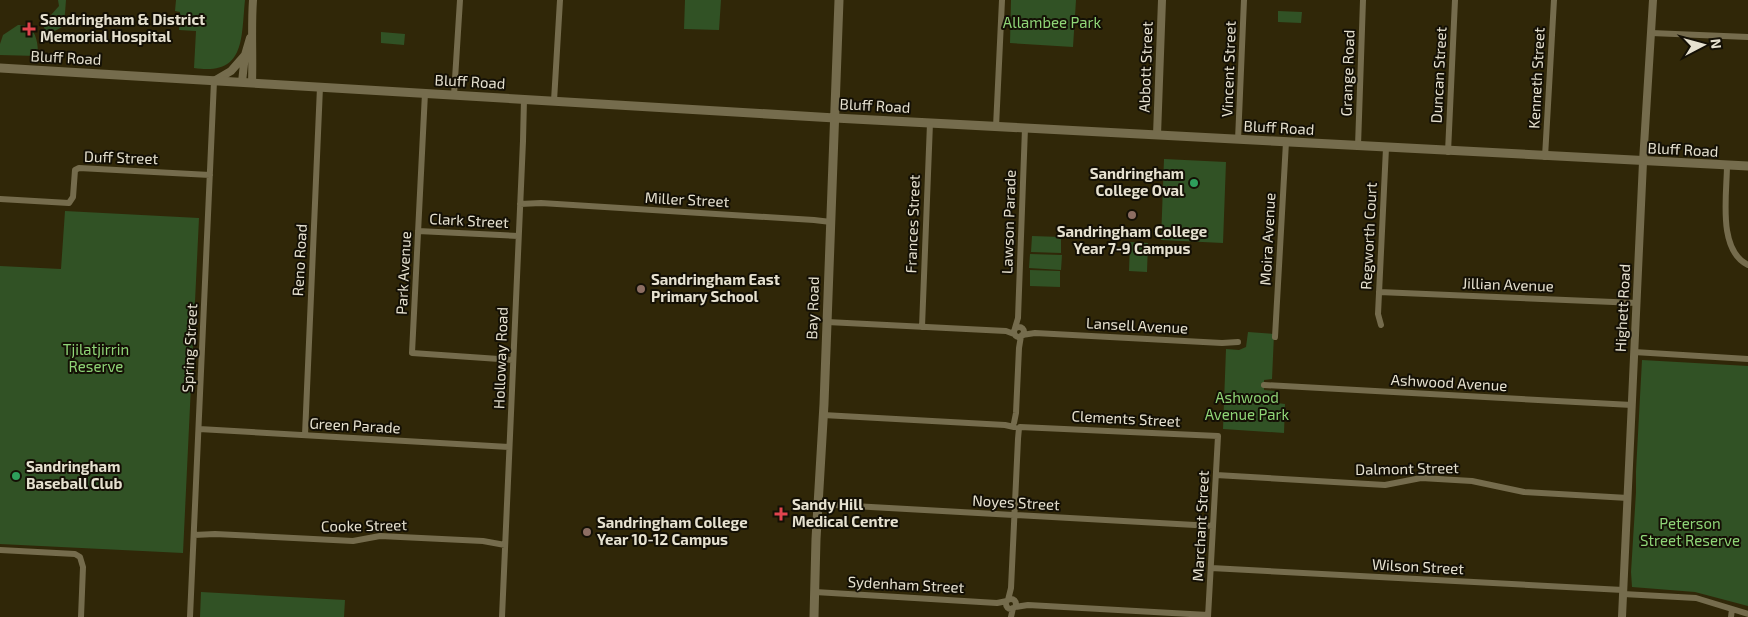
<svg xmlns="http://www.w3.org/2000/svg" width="1748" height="617" viewBox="0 0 1748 617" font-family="'Exo 2',sans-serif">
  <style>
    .green { fill: #315225 }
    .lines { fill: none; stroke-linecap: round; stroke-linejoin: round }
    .minor { stroke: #756c4d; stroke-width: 6 }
    .tertiary { stroke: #756c4d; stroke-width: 8 }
    .secondary { stroke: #756c4d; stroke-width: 9 }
    .health-dot { fill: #e0444e; stroke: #141005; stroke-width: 2 }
    .leisure-dot { fill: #2e9e5b; stroke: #141005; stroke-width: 2 }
    .education-dot { fill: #8d6e63; stroke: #141005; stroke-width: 2 }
    .labels { text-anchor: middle; stroke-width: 4; stroke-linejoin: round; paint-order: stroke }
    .poi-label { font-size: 15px; font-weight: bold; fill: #e6e1d0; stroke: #141005; text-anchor: start }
    .park-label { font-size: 15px; fill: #8fd577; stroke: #141005 }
    .street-label { font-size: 15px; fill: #e6e1d0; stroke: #141005 }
  </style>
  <rect width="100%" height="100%" fill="#302708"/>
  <path class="green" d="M58,0H66L64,26L51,33L46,32L39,16L51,15L59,6Z
    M176,0H245C241,38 246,76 194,68L196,31L179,30L180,12L175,11Z
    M685,0H721L719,30L684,29Z
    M1011,0H1076L1073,47L1010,43Z
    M1278,11L1302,12L1301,23L1278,22Z
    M18,25H28C37,34 38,44 38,56L0,55V44L3,35Z
    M381,32L405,34L404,45L381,43Z
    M1164,159L1226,162L1223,243L1161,240Z
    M65,211L199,218L183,553L0,544V266L61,269Z
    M1032,236L1061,237V253L1031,252Z
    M1130,242L1148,243L1147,272L1129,271Z
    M1030,254L1062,255L1061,270L1029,268Z
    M1030,270L1060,271V287L1030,286Z
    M1248,332L1274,334L1272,379L1264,380V390L1275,391L1277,403L1285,404L1284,433L1223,429L1226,349L1239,350L1246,347Z
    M1642,360L1748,366V606L1695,592L1632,587L1631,572L1636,492V471Z
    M201,592L345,600L344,617H200Z"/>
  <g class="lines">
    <path class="minor" d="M1651,33L1748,37
      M425,93L412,353L513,360
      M454,95L460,0
      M554,101L560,0
      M996,127L1002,0
      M1238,140L1244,0
      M1358,146L1363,0
      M1448,152L1455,0
      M1545,157L1554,0
      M1727,165C1727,194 1717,250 1748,265
      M0,199L69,203L73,197L75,170L79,168L210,175
      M520,204L541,203L814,220L831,222
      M418,231L518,236
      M1379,292L1637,303
      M827,322L1006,331L1014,334
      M1381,325L1378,314L1386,148
      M922,327L930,123
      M1014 332a5 5 0 1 1 10 0a5 5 0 1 1-10 0Z
      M1015,328L1018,318L1025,128
      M1022,335L1035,333L1222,343L1238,342
      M1275,337L1286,142
      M1634,352L1748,359
      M1264,385L1632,405
      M823,415L1005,425L1014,427
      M1014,423L1016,413L1019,348L1021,336
      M1020,427L1218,436L1208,617
      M199,429L509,447
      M305,435L320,87
      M1216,475L1385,485L1421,478L1472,481L1524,492L1628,498
      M817,504L1213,526
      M194,535L215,534L353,541L380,536L483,541L505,545
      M0,550L75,554L80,557L83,567L81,617
      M1211,568L1623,590
      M815,592L997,603L1007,601
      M1623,594L1696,598L1748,614
      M1006 604a5 5 0 1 1 10 0a5 5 0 1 1-10 0Z
      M1008,600L1011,588L1018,439L1019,428
      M1015,607L1028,605L1208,615
      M190,617L214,81
      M502,617L523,141L524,99
      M1011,617L1013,608
      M1731,617L1732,609"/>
    <path class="tertiary" d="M214,81L231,71L245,55
      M242,82L245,55L250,38
      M252,83C253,55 251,28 253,0
      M1157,135L1162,0
      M1622,617L1643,162L1653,0"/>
    <path class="secondary" d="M0,68L835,118L1748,166
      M814,617L816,539L824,404L839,0"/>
  </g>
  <g class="health-dot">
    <path d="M26.5 21.5h5v5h5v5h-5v5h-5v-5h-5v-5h5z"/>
    <path d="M778.5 506.5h5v5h5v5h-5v5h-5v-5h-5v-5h5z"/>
  </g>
  <g class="leisure-dot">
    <circle cx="1194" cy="183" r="5"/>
    <circle cx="16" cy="476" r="5"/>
  </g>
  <g class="education-dot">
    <circle cx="1132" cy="215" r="5"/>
    <circle cx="641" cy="289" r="5"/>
    <circle cx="587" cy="532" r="5"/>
  </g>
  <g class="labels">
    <g class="poi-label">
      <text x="40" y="25">Sandringham &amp; District<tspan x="40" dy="17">Memorial Hospital</tspan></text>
      <text x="1184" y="179" text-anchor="end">Sandringham<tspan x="1184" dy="17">College Oval</tspan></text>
      <text x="1132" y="237" text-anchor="middle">Sandringham College<tspan x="1132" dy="17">Year 7-9 Campus</tspan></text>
      <text x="651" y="285">Sandringham East<tspan x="651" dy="17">Primary School</tspan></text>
      <text x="26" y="472">Sandringham<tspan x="26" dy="17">Baseball Club</tspan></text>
      <text x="792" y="510">Sandy Hill<tspan x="792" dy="17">Medical Centre</tspan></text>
      <text x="597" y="528">Sandringham College<tspan x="597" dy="17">Year 10-12 Campus</tspan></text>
    </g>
    <g class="park-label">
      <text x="1052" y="28">Allambee Park</text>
      <text x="96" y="355">Tjilatjirrin<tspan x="96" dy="17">Reserve</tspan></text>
      <text x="1247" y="403">Ashwood<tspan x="1247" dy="17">Avenue Park</tspan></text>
      <text x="1690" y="529">Peterson<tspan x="1690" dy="17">Street Reserve</tspan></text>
    </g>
    <g class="street-label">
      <text transform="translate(66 58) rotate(3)" y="5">Bluff Road</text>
      <text transform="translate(1146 67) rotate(-88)" y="5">Abbott Street</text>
      <text transform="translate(1229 69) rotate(-88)" y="5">Vincent Street</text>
      <text transform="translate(1348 73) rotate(-88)" y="5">Grange Road</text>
      <text transform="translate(1439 75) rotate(-87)" y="5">Duncan Street</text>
      <text transform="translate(1537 78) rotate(-87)" y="5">Kenneth Street</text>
      <text transform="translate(470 82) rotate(3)" y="5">Bluff Road</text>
      <text transform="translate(875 106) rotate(3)" y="5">Bluff Road</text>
      <text transform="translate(1279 128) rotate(3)" y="5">Bluff Road</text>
      <text transform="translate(1683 150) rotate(3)" y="5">Bluff Road</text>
      <text transform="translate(121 158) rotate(2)" y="5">Duff Street</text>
      <text transform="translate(687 200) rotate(3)" y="5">Miller Street</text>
      <text transform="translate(469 221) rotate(3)" y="5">Clark Street</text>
      <text transform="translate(1009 222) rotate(-88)" y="5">Lawson Parade</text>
      <text transform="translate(913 224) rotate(-88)" y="5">Frances Street</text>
      <text transform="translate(1369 236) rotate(-87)" y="5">Regworth Court</text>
      <text transform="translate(1268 239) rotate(-87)" y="5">Moira Avenue</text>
      <text transform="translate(300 260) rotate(-87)" y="5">Reno Road</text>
      <text transform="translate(404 273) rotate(-87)" y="5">Park Avenue</text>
      <text transform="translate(1508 285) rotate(2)" y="5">Jillian Avenue</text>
      <text transform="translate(813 308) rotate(-88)" y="5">Bay Road</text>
      <text transform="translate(1623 308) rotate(-87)" y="5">Highett Road</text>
      <text transform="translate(1137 326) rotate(3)" y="5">Lansell Avenue</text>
      <text transform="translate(190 348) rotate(-87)" y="5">Spring Street</text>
      <text transform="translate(501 358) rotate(-88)" y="5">Holloway Road</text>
      <text transform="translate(1449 383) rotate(3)" y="5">Ashwood Avenue</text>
      <text transform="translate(1126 419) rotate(3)" y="5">Clements Street</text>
      <text transform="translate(355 426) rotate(3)" y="5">Green Parade</text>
      <text transform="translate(1407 469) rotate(-1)" y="5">Dalmont Street</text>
      <text transform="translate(1016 503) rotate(3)" y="5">Noyes Street</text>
      <text transform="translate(364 526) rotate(-1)" y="5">Cooke Street</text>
      <text transform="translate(1201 526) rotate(-87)" y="5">Marchant Street</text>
      <text transform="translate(1418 567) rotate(3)" y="5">Wilson Street</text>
      <text transform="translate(906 585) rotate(3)" y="5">Sydenham Street</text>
    </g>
  </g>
  <g transform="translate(1703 45) rotate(84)" stroke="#141005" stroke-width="4" paint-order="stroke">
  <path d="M0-4L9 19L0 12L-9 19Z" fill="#e6e1d0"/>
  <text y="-8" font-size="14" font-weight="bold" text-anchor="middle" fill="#e6e1d0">N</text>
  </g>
</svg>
